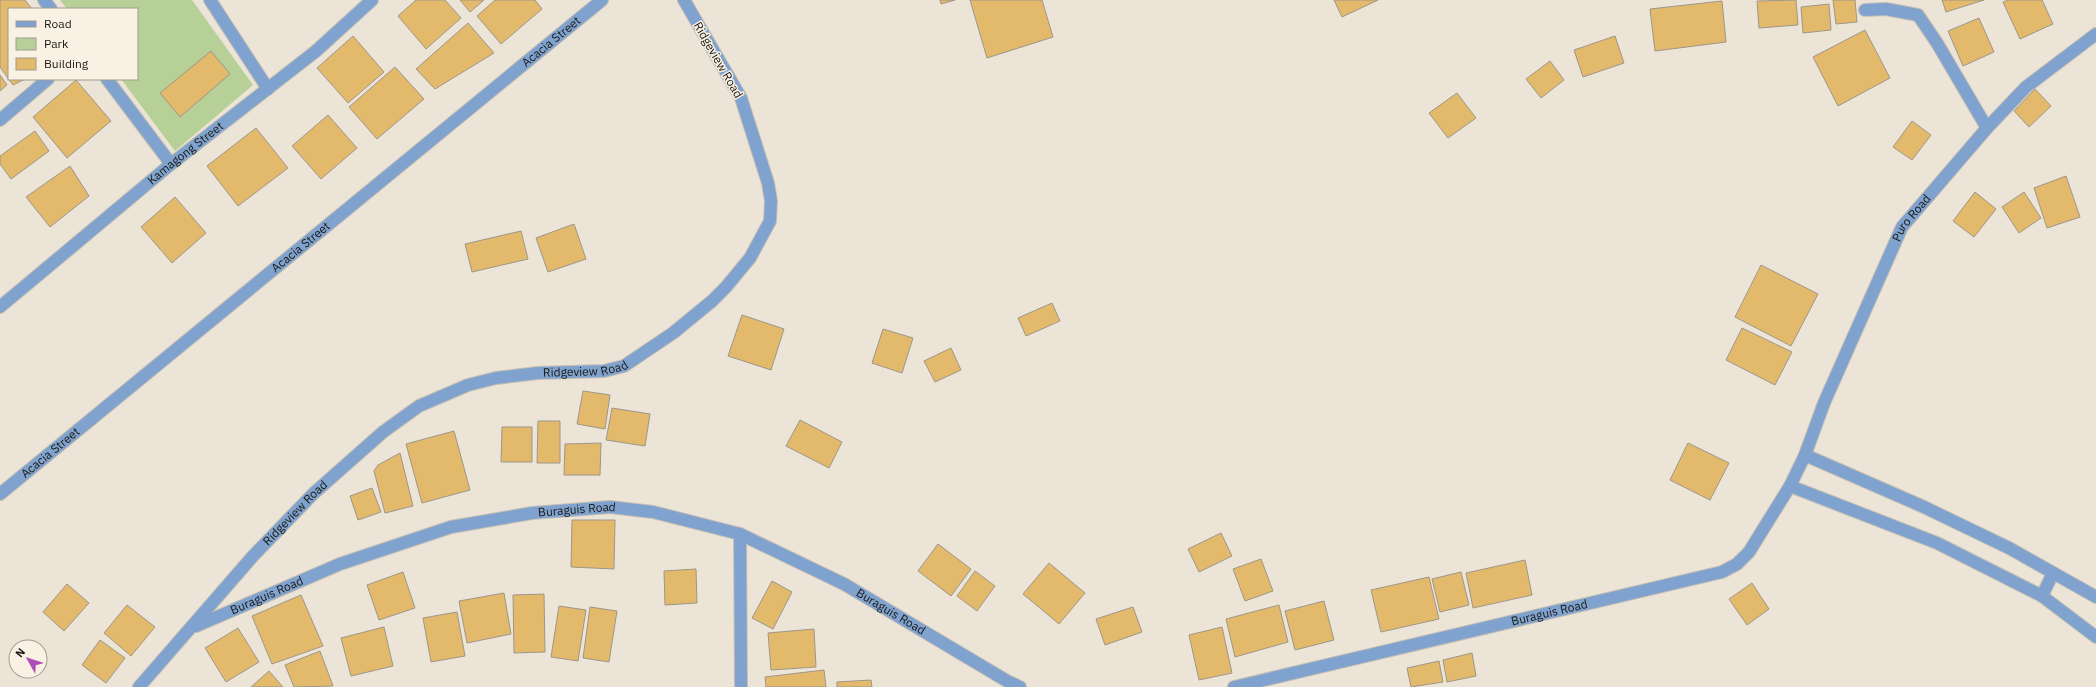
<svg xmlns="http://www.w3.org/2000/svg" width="2096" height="687" viewBox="0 0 2096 687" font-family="'IBM Plex Sans',sans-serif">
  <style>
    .green { fill: #b7d097 }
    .building { fill: #e3ba6b; stroke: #9d968a }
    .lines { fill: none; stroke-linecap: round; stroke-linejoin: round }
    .minor-casing { stroke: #c6bfb4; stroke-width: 14 }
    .minor { stroke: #7fa3ce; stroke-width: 12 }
    .labels { text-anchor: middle; stroke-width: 3; stroke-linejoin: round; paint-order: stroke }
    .street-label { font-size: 12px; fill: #1a1813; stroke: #f9f2e4 }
  </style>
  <rect width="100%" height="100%" fill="#ece4d7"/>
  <path class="green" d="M60,0H192L253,85L175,151L121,79H137V9H67Z"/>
  <path class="building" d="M0,0H25L32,9H9V79H25L13,85L0,67Z
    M416,0H445L461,18L426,49L398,16Z
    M460,0H484L470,12Z
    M495,0H535L542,9L501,44L477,16Z
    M940,0H955L941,4Z
    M970,0H1042L1053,37L987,58Z
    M1334,0H1378L1342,17Z
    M1796,0L1798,25L1759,28L1757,1Z
    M1833,0H1855L1857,22L1836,24Z
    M1942,0H1984L1946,12Z
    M2008,0H2042L2053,24L2020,39L2003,2Z
    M1722,1L1726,42L1655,51L1650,9Z
    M1829,4L1831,30L1803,33L1801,7Z
    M1979,18L1994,52L1963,66L1948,31Z
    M468,23L494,53L435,89L416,69Z
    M1865,30L1890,78L1838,106L1813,57Z
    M353,36L384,72L348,103L317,68Z
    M1615,36L1624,63L1583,77L1574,50Z
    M211,51L230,74L180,117L160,93Z
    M1550,61L1564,80L1541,98L1526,79Z
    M395,67L424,99L377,139L349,107Z
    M0,75L7,85L0,91Z
    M76,80L111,121L67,158L33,117Z
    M2035,89L2051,106L2029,127L2014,111Z
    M1457,93L1476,118L1448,138L1429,113Z
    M328,115L357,148L321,179L292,146Z
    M1912,121L1931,135L1912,160L1893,147Z
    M256,128L288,168L238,206L207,166Z
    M35,131L49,151L11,179L0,164V156Z
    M70,166L89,196L50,227L26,197Z
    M2066,176L2080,217L2047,228L2034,188Z
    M1975,192L1996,209L1974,237L1953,221Z
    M2024,192L2041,218L2019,233L2002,207Z
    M175,197L206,233L172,263L141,227Z
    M574,224L586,259L548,272L536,238Z
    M521,231L528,259L472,272L465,244Z
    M1761,265L1818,294L1791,346L1735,317Z
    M1052,303L1060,321L1026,336L1018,318Z
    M742,315L784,329L771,370L728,356Z
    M1742,328L1792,352L1775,385L1726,360Z
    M883,329L913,338L902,373L872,363Z
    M951,348L961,370L935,382L924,361Z
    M583,391L610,395L605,429L577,424Z
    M612,408L650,414L645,446L606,440Z
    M800,420L842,442L829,468L786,446Z
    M538,421H560V463H537Z
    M502,427H532V462H501Z
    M454,431L470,490L422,503L406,444Z
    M601,443L600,475H564L565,444Z
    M1688,443L1729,463L1710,500L1670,480Z
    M400,453L413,506L385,513L374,471L378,465Z
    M372,488L381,512L358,520L350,496Z
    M572,520H615L614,569L571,567Z
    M1221,533L1232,556L1199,572L1188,549Z
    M938,544L971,569L951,596L918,571Z
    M1261,559L1273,591L1245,601L1233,569Z
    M1525,560L1532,595L1473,608L1466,573Z
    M1049,563L1085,593L1059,624L1023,594Z
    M696,569L697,603L665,605L664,571Z
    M975,571L995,586L977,611L957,596Z
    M403,572L415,608L379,620L367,585Z
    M1461,572L1469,605L1440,612L1432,579Z
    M1429,577L1439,619L1381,632L1371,590Z
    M772,581L792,592L773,629L752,618Z
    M1752,583L1769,609L1747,625L1729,599Z
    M67,584L89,603L64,631L43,612Z
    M504,593L511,634L467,643L459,601Z
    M544,594L545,652L514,653L513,595Z
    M301,595L323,646L272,664L252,616Z
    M1324,601L1334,640L1295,650L1285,611Z
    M127,605L155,627L131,656L104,633Z
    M1279,605L1288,642L1235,657L1226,619Z
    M559,606L586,610L578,661L551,657Z
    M590,607L617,611L609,662L583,658Z
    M1133,607L1142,632L1105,645L1096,619Z
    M457,612L465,656L431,662L423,618Z
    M384,627L393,666L351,676L341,638Z
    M1222,627L1232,673L1199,680L1189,635Z
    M238,628L259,662L226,682L205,648Z
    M814,629L816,667L771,670L768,633Z
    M100,640L125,658L106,683L82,665Z
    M320,651L333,686L294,687L285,665Z
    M1472,653L1476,676L1447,682L1443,660Z
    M1439,661L1443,682L1411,687L1407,668Z
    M824,670L826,687H766L765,677Z
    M269,671L283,687H251Z
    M871,680L872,687H837V682Z"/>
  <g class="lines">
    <g class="minor-casing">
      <g id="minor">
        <path d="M44,0L51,9"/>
        <path d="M210,0L268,89"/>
        <path d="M1865,10L1886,9L1918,15L1937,43L1987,128"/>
        <path d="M107,79L171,164"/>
        <path d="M0,120L48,79"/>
        <path id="s1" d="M0,307L171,164L316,51L372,0"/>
        <path d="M1805,455L1924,507L2009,548L2096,597"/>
        <path d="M1790,486L1937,543L2042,596L2096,637"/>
        <path id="s2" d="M0,494L602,0"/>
        <path d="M740,534L741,687"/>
        <path d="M2042,596L2053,573"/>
        <path id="s3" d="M196,626L340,564L451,527L532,513L610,507L653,512L740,534L844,584L1007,681L1020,687"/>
        <path id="s4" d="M139,687L253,556L314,493L383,432L419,406L468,385L496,378L538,373L604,371L624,366L673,333L712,301L726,287L750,258L770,221L771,201L768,183L741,98L684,0"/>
        <path id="s5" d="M1234,687L1722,572L1737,564L1749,552L1790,486L1805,455L1824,403L1902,227L1987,128L2026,87L2096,34"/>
      </g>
    </g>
    <use href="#minor" class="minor"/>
  </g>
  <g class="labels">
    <g class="street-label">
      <text dy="4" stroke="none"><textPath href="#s2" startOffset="713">Acacia Street</textPath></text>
      <text transform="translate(718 60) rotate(60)" y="4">Ridgeview Road</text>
      <text dy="4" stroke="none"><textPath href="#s1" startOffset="241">Kamagong Street</textPath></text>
      <text dy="4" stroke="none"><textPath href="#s5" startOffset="908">Puro Road</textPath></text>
      <text dy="4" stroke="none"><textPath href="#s2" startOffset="389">Acacia Street</textPath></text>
      <text dy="4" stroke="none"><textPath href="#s4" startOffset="570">Ridgeview Road</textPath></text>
      <text dy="4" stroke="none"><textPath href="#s2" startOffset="65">Acacia Street</textPath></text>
      <text dy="4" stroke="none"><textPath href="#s3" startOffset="401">Buraguis Road</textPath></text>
      <text dy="4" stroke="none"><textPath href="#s4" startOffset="234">Ridgeview Road</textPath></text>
      <text dy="4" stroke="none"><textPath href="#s3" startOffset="77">Buraguis Road</textPath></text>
      <text dy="4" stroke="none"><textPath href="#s3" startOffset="737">Buraguis Road</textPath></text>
      <text dy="4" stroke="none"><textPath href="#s5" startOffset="324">Buraguis Road</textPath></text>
    </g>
  </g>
  <rect x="8" y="8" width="130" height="72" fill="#f9f2e4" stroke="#a09b90"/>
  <rect x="16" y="21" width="20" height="6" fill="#7fa3ce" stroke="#a09b90"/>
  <text x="44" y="28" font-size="12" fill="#1a1813">Road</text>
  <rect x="16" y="38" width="20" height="12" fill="#b7d097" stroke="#a09b90"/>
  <text x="44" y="48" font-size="12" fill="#1a1813">Park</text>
  <rect x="16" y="58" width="20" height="12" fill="#e3ba6b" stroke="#a09b90"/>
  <text x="44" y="68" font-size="12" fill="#1a1813">Building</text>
  <g transform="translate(28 659) rotate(309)"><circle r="19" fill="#f9f2e4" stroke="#a09b90"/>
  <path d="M0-3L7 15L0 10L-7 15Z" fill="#b04eb6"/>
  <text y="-6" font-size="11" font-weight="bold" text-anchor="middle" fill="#1a1813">N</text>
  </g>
</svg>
